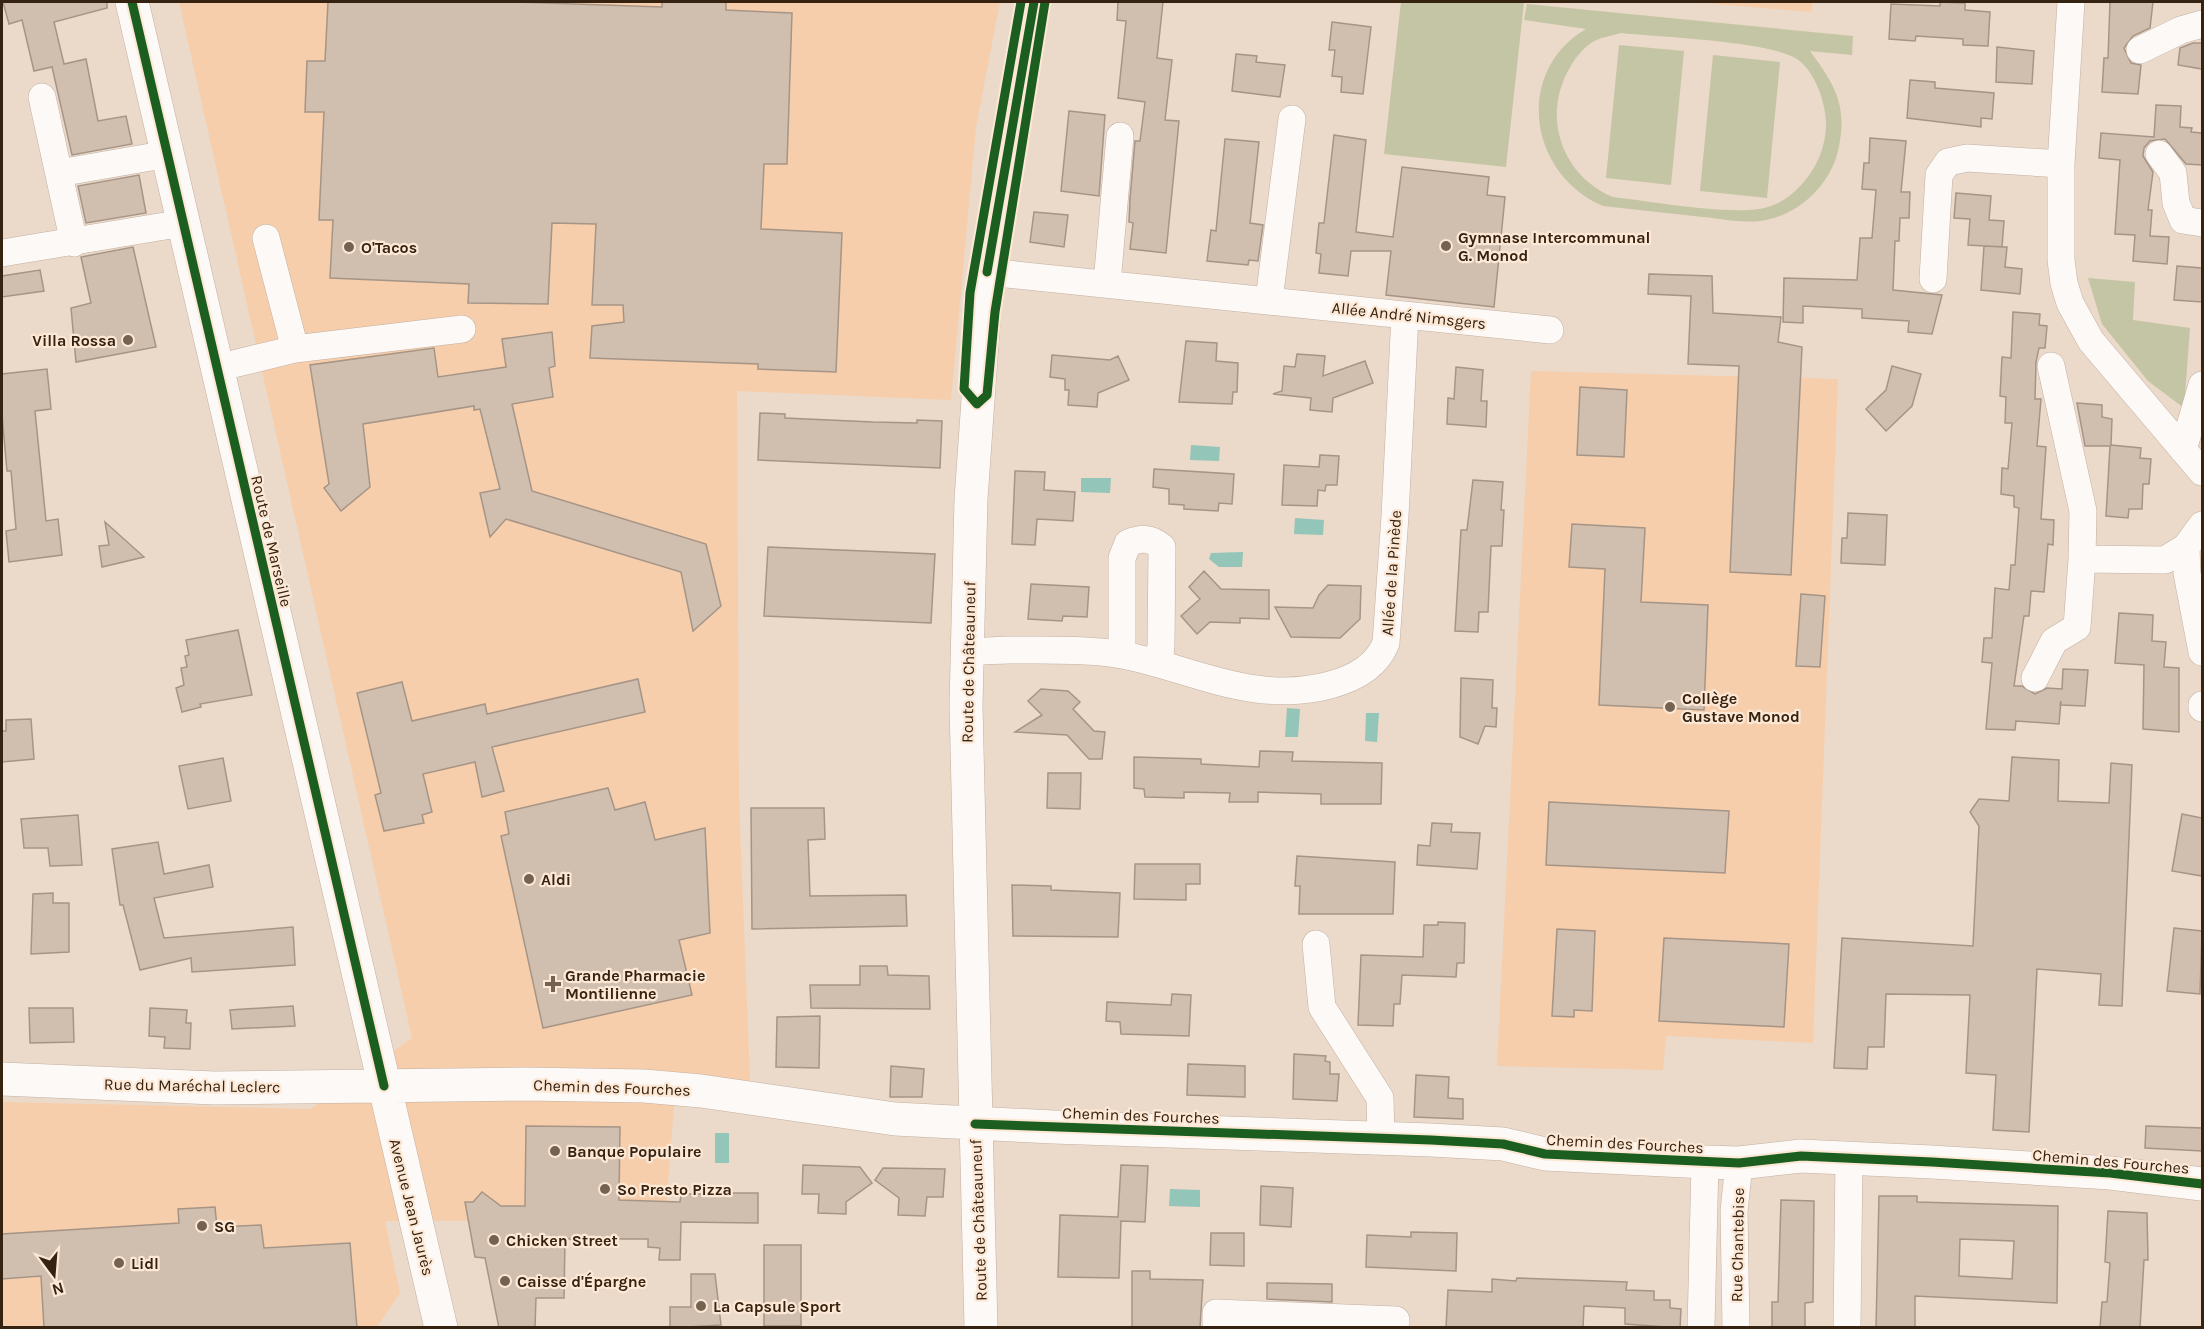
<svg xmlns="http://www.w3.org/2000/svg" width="2204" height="1329" viewBox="0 0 2204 1329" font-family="Karla,sans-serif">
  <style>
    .built { fill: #f6ceab }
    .green { fill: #c4c5a4; fill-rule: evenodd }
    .water { fill: #93c5b8 }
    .building { fill: #d0beaf; stroke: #a69586; stroke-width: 1.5; fill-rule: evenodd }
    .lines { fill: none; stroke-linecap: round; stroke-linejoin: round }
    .street-casing { stroke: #c2b0a1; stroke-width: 28 }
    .secondary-casing { stroke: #c2b0a1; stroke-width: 34 }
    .street { stroke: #fcf9f7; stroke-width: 27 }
    .secondary { stroke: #fcf9f7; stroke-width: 33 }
    .cycleway-casing { stroke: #fde8d6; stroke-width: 13 }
    .cycleway { stroke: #1b5e20; stroke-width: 9 }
    .poi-dot { fill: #756251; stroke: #fde8d6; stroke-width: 2 }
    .labels { text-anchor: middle; stroke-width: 4.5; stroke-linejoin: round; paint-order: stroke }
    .poi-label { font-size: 16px; font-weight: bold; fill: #362210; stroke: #fde8d6; text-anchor: start }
    .street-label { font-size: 16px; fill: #362210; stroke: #fde8d6 }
  </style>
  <rect width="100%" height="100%" fill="#ebd9ca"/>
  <path class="built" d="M179,2H1000L976,127L951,400L737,391L739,800L750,1081L674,1107L665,1220L385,1221L400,1293L377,1327L2,1328V1102L310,1109L412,1038Z
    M1692,2H1813L1811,12Z
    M1531,371L1838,379L1813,1043L1666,1036L1663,1070L1497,1066Z"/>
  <path class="green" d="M1401,2H1524L1506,167L1384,154Z
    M1527,4L1853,36L1852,55L1810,51C1836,86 1848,107 1838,151C1830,185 1799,214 1766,220C1745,224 1723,219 1703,217C1669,213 1636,210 1603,206C1528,174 1514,71 1586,29L1524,20ZM1621,33C1659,37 1769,41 1797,59C1815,71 1826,103 1826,124C1826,140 1821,157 1812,171C1802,186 1788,200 1771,206C1740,218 1650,201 1613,197C1563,176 1542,119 1568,71C1573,61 1581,50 1591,43C1600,37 1611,36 1621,33Z
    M1619,45L1684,51L1671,185L1606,178Z
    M1713,55L1780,62L1767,198L1700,191Z
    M2088,278L2135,282L2133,320L2190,328L2184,408L2148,381L2102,324Z"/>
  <path class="water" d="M1191,445L1220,447L1219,461L1190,460Z
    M1081,478H1111L1110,493L1081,492Z
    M1295,518L1324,520L1323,535L1294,534Z
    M1243,552L1242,567H1219L1209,559L1211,553Z
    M1287,708L1300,709L1298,737H1285Z
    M1366,713H1379L1377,742L1365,741Z
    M715,1133H729V1163H715Z
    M1170,1189L1200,1190V1207L1169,1206Z"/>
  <path class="building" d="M3,2H107V8L54,22L64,64L86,59L98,121L126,116L132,144L72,155L52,67L34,71L22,20L9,24Z
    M328,2H516L662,7V2H726V10L792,13L787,164H764L761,229L842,233L836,372L758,369V364L590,358L592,326L624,322L623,305H592L596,224L552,223L548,304L468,303L469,284L330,278L333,220H319L324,112H305L307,61H325Z
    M1118,2H1163L1157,58L1172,60L1165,120L1179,121L1166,253L1130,249L1133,223L1129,222L1130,199L1135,141H1140L1145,102L1118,98L1126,21L1117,20Z
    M1940,2L1965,3V10L1990,12L1988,46L1963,45V39L1916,36L1915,41L1889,39L1891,4L1940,6Z
    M2110,2H2153L2150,28L2133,36L2124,48L2131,63L2141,65L2138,94L2102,92L2104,58H2108Z
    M1332,22L1371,27L1363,94L1341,92L1342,77L1332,76L1335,50H1329Z
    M2193,43H2202V69L2178,65L2180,48Z
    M1997,47L2034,51L2032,84L1996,82Z
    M1236,54L1257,56L1256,62L1285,65L1280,97L1232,91Z
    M1910,80L1935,82V88L1994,93L1992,119L1981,118V127L1907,118Z
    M2156,105L2181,106L2180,127L2192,128L2191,132L2202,133V165L2186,164L2165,139L2150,141L2144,148L2143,156L2153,172L2148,210H2152L2150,236L2169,237L2167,264L2133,261L2135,235L2115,234L2120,160L2099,158L2101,133L2154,137Z
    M1069,111L1105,115L1099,196L1061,191Z
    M1334,135L1366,140L1356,232L1393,237L1402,167L1489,177L1487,195L1505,197L1494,307L1386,295L1391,251H1351L1348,276L1319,273L1321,254L1316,253L1319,223H1324Z
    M1870,138L1906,141L1901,192H1910L1909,218H1900L1899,241H1895L1893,290L1942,295L1932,334L1908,332L1909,321L1862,318V309L1803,306V323L1783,322L1784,278L1857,280L1860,238H1872L1876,190L1862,189L1864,163H1869Z
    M1225,139L1259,142L1250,223L1263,225L1258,261L1249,260L1248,265L1207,261L1211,230L1216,231Z
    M139,175L146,213L86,223L78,186Z
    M1956,193L1991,196L1989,220L2004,221L2002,247L1968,245L1970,219L1954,218Z
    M1034,212L1068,215L1064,247L1030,242Z
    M1984,246L2007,247L2005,267L2022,269L2020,294L1981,290Z
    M133,247L156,347L76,362L71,308L91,303L81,257Z
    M2177,266L2202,268V302L2174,300Z
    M40,270L44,291L2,297V276Z
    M1649,274L1712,276L1713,313L1781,317L1778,342L1802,347L1791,575L1730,572L1739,366L1688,364L1691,296L1648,294Z
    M2013,312L2040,314L2039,325L2047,326L2045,348H2039L2036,362L2035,399H2041L2037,446L2046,447L2041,519L2054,520L2053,545L2048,544L2044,592L2031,591L2029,616H2024L2014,686H2022L2035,694L2047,688L2062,689L2063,669L2088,670L2085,706L2060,705L2061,701L2059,724L2016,721L2015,730L1986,729L1992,663L1982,662L1984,638H1992L1995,588L2009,590L2011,565H2015L2019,508L2014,507V496L2001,494L2002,468L2008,469L2012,423H2005L2006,397L2000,396L2002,357L2011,358Z
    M552,332L555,366L549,368L553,397L512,404L532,491L706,544L721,606L693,631L681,572L506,519L490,537L480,493L500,489L480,409L474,410V406L363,424L370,487L341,511L324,488L329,484L310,365L434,348L438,377L506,367L502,339Z
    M1186,341L1217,343L1216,361L1238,363L1237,392H1233L1232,404L1179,402Z
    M1297,354L1325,356L1323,376L1365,361L1373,383L1333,398L1332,412L1310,410L1311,398L1273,394L1282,391L1284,366L1295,367Z
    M1052,355L1110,360L1118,356L1129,380L1098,393L1097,407L1068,405L1069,390H1065V379L1050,377Z
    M1892,366L1921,374L1912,406L1886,431L1866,409L1886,390Z
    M1456,367L1483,370L1481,401H1487L1486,427L1447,424L1448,398L1454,399Z
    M47,369L51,409L35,411L46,521L58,519L62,555L9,562L6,531L16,529L11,471H7L2,415V374Z
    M1580,387L1627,390L1624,457L1577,455Z
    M2077,403L2102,405V417L2112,419L2111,445L2141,448L2140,458L2151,459L2149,484H2143L2142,509H2129L2128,518L2106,516L2110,446H2085Z
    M760,413L785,414V418L873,422L917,423V420L942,421L940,468L758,460Z
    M1320,455L1339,456L1337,485H1326L1325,491L1318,490L1317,506L1282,505L1284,465L1319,467Z
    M1154,469L1234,474L1232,504L1219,503L1218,511L1184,509V505L1169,504V489L1153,487Z
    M1015,471L1045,472L1044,490L1075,492L1073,521L1037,519L1035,545L1012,544Z
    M1473,480L1503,482L1501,510H1504L1502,546H1491L1488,612H1479L1478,632L1455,631L1461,530H1467Z
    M1848,513L1887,515L1885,565L1841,563L1842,538H1847Z
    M105,522L144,557L102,567L99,546L109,545Z
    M1572,524L1645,528L1641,602L1708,605L1704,710L1599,705L1605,569L1569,567Z
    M768,547L935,554L931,623L764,616Z
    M1204,571L1221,589L1269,590V619L1240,618V623L1210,622L1197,634L1181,616L1200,599L1189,587Z
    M1031,584L1089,587L1087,617L1063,616L1062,621L1028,619Z
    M1328,585L1361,586L1360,619L1340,638L1291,637L1275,607L1313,608L1319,595Z
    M1801,594L1825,596L1820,667L1796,666Z
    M2119,613L2153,615L2152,641L2166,642L2164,667L2179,668V732L2143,729L2144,665L2115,663Z
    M238,630L252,695L200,704L201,707L182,712L176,688L184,685L181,668L187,667L185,656L189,655L186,640Z
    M1461,678L1493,680L1492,708H1497L1496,727L1485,726L1478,744L1460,737Z
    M638,679L645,712L492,747L504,791L482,797L475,762L423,774L432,812L422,815L424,823L384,831L375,795L381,793L357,693L402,682L412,721L485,704L487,714Z
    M1041,689L1068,691L1080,702L1073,709L1094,731L1105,732L1102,759H1089L1067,735L1015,732L1042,715L1028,701Z
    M31,719L34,759L2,762V731H6V720Z
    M1260,751L1293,752L1292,761L1382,763L1381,804H1321V794L1258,792V802H1229L1230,793L1184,792V798L1145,797L1144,789L1134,788V757L1201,759V764L1259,767Z
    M2012,757L2059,760L2058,801L2109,803L2111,763L2132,765L2122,1006L2099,1005L2101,974L2037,969L2029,1132L1993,1130L1996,1075L1966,1073L1970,995L1886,994L1884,1047H1868L1867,1069L1834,1068L1842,938L1973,946L1979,826L1970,812L1979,799L2009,801Z
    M223,758L231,801L188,809L179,766Z
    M1048,773H1081L1080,809L1047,808Z
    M608,788L615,810L645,802L655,840L705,828L710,933L679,940L692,995L543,1028L501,836L509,834L505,812Z
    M1549,802L1729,811L1725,873L1546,865Z
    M751,808H824L825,839L808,840L810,896L906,895L907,926L752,929Z
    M2182,814L2202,818V876L2172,871Z
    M78,815L82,865L50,866L48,848H24L21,819Z
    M1432,823L1452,824L1451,832L1480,833L1477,869L1417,865L1418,845L1430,846Z
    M158,842L164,874L209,865L213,887L154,898L164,938L293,927L295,965L192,972L191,958L140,970L123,905H120L112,849Z
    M1297,856L1395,862L1393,914H1299L1300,886H1295Z
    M1135,864H1200V884H1186V900L1134,899Z
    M1012,885L1051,886V890L1120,893L1118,937L1013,936Z
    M53,893V903H69V952L31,954L33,894Z
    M1438,922L1465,923L1464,963H1457L1456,977L1402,975L1400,1004H1394L1393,1026L1358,1025L1361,955L1423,957L1424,925H1438Z
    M2174,928L2202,931L2200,994L2167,991Z
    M1557,929L1595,931L1592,1011L1574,1010V1017L1552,1016Z
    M1664,938L1789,944L1784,1027L1659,1021Z
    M860,966H887L888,975L929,976L930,1009L811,1008L810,985H860Z
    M1172,994L1191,995L1189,1036L1121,1034L1120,1022L1106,1021L1107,1002L1171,1005Z
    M293,1006L295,1026L232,1029L230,1010Z
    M29,1008H73L74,1042L30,1043Z
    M150,1008L187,1010L186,1023H191L190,1049L164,1048L165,1037L149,1036Z
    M820,1016L819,1068L776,1067L777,1017Z
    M1294,1054L1326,1056L1325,1061L1330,1062V1074H1339L1337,1101L1293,1099Z
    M1188,1064L1245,1066V1097L1187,1095Z
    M891,1066L924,1069L922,1097H890Z
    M1416,1075L1449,1077L1448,1098L1463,1099V1119L1414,1117Z
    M526,1126L620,1127L619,1200L680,1202L681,1194H711V1187H730L729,1193H758V1223L681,1222L680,1260H659L660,1248L648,1247V1239H565L564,1298H536L535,1328H499L485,1258L475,1257L465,1202H473L482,1192L501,1206H525Z
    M2146,1126L2202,1128V1151L2145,1148Z
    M803,1165L860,1167L872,1183L846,1202V1214L818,1213L819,1194H802Z
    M1121,1165L1148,1166L1145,1222L1121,1221L1119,1278L1058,1277L1060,1215L1118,1217Z
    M883,1168L945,1169L943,1197H927L925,1216L898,1215L899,1198L875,1180Z
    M1261,1186L1293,1188L1291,1227L1260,1225Z
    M1879,1196H1917V1202L2058,1206L2057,1303L1915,1296V1328H1876ZM1960,1239L2014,1241L2012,1279L1959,1276Z
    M1781,1200L1814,1201L1813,1302L1805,1303V1328H1772V1302H1778Z
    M215,1207L217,1227L261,1225L264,1248L350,1243L357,1328H44L41,1276L2,1279V1234L179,1223L178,1209Z
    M2108,1211L2147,1213L2148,1260H2144L2140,1328H2100L2102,1302H2107L2110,1263L2105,1262Z
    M1411,1232L1457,1233L1456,1271L1366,1267L1367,1235L1411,1237Z
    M1211,1233H1244V1266L1210,1265Z
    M764,1245H801V1326H764Z
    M1132,1271H1150V1279L1203,1280L1200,1328H1132Z
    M691,1274H715L721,1325L670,1328V1307H691Z
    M1517,1278L1627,1282L1626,1290L1654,1291V1300H1670V1308L1681,1309L1680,1328L1625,1324V1308L1584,1306L1583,1328H1446L1448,1290L1492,1292V1279L1516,1281Z
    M1267,1283L1332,1284V1302L1267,1299Z"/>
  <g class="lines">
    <g class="street-casing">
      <path id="street" d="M2071,2L2061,164V260L2064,283L2070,303L2091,341L2202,472
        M2140,50L2181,30L2202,24
        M42,97L74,243
        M2159,154L2173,173L2176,203L2183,220L2202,223
        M59,173L168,154
        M2,253L183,223
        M987,272L1550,330
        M1933,279L1939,175L1948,162L1967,158L2061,164
        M1107,283L1120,136
        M1269,300L1292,119
        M295,349L462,329
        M2051,366L2083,511L2082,559L2165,560L2186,547L2202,525
        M217,368L295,349L266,238
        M2183,450L2202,385
        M2186,547L2187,573L2202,652
        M968,651C982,652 995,650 1009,650C1039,650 1070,649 1101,652C1154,657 1203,682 1256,689C1297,695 1368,688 1386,643L1395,516L1405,315
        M1122,655V558L1128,543C1141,538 1150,537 1162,547L1161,645L1159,664
        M2035,678L2054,641L2077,627L2082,559
        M2202,708V705
        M1316,944L1322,1007L1380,1098L1381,1139
        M1216,1328V1313L1396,1320V1328
        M1701,1328L1705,1162
        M1736,1328L1734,1211L1739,1163
        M1847,1328L1849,1159"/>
    </g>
    <g class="secondary-casing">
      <path id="secondary" d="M132,2L441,1328
        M2,1079L214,1088L525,1084L644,1086L701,1091L895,1119L1053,1127L1431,1140L1503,1144L1545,1154L1705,1162L1739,1163L1801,1156L1932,1162L2110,1173L2202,1184
        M981,1328L966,706L971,499L987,272L1034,2"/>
    </g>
    <use href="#street" class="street"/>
    <use href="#secondary" class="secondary"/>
    <g class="cycleway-casing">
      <path id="cycleway" d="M132,2L384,1086
        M1021,2L970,293L964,389L977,404L987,395L995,312L1045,2
        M987,272L1034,2
        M975,1124L1431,1140L1503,1144L1545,1154L1739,1163L1801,1156L1932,1162L2110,1173L2202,1184"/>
    </g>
    <use href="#cycleway" class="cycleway"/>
  </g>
  <g class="poi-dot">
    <circle cx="1446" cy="246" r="6"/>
    <circle cx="349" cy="247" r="6"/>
    <circle cx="128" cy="340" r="6"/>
    <circle cx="1670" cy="707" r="6"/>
    <circle cx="529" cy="879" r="6"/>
    <path d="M550 975h6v6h6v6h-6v6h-6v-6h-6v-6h6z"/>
    <circle cx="555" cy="1151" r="6"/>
    <circle cx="605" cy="1189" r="6"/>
    <circle cx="202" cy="1226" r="6"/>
    <circle cx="494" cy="1240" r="6"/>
    <circle cx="119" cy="1263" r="6"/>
    <circle cx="505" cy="1281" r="6"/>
    <circle cx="701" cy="1306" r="6"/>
  </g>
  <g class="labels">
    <g class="poi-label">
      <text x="1458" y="243">Gymnase Intercommunal<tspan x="1458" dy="18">G. Monod</tspan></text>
      <text x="361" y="253">O'Tacos</text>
      <text x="116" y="346" text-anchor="end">Villa Rossa</text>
      <text x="1682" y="704">Collège<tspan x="1682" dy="18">Gustave Monod</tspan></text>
      <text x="541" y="885">Aldi</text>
      <text x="565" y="981">Grande Pharmacie<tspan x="565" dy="18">Montilienne</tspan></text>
      <text x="567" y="1157">Banque Populaire</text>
      <text x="617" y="1195">So Presto Pizza</text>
      <text x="214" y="1232">SG</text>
      <text x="506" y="1246">Chicken Street</text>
      <text x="131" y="1269">Lidl</text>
      <text x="517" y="1287">Caisse d'Épargne</text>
      <text x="713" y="1312">La Capsule Sport</text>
    </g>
    <g class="street-label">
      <text transform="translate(1409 315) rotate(6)" y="6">Allée André Nimsgers</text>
      <text transform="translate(272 541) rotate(77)" y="6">Route de Marseille</text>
      <text transform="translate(1391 573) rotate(-86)" y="6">Allée de la Pinède</text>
      <text transform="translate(968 662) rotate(-89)" y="6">Route de Châteauneuf</text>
      <text transform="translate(192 1085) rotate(1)" y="6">Rue du Maréchal Leclerc</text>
      <text transform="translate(612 1087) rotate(2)" y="6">Chemin des Fourches</text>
      <text transform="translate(1141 1115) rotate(2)" y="6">Chemin des Fourches</text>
      <text transform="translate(1625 1143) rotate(3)" y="6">Chemin des Fourches</text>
      <text transform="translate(2111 1161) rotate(5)" y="6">Chemin des Fourches</text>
      <text transform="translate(412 1207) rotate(76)" y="6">Avenue Jean Jaurès</text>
      <text transform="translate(978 1220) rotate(-92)" y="6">Route de Châteauneuf</text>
      <text transform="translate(1737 1245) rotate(-89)" y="6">Rue Chantebise</text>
    </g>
  </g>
  <rect width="2204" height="1329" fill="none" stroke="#362210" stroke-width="6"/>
  <g transform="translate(54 1275) rotate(164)" stroke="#fde8d6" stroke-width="4.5" paint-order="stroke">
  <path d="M0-4.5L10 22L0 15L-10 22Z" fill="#362210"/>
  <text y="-9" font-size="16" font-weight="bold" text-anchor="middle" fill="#362210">N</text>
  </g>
</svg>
